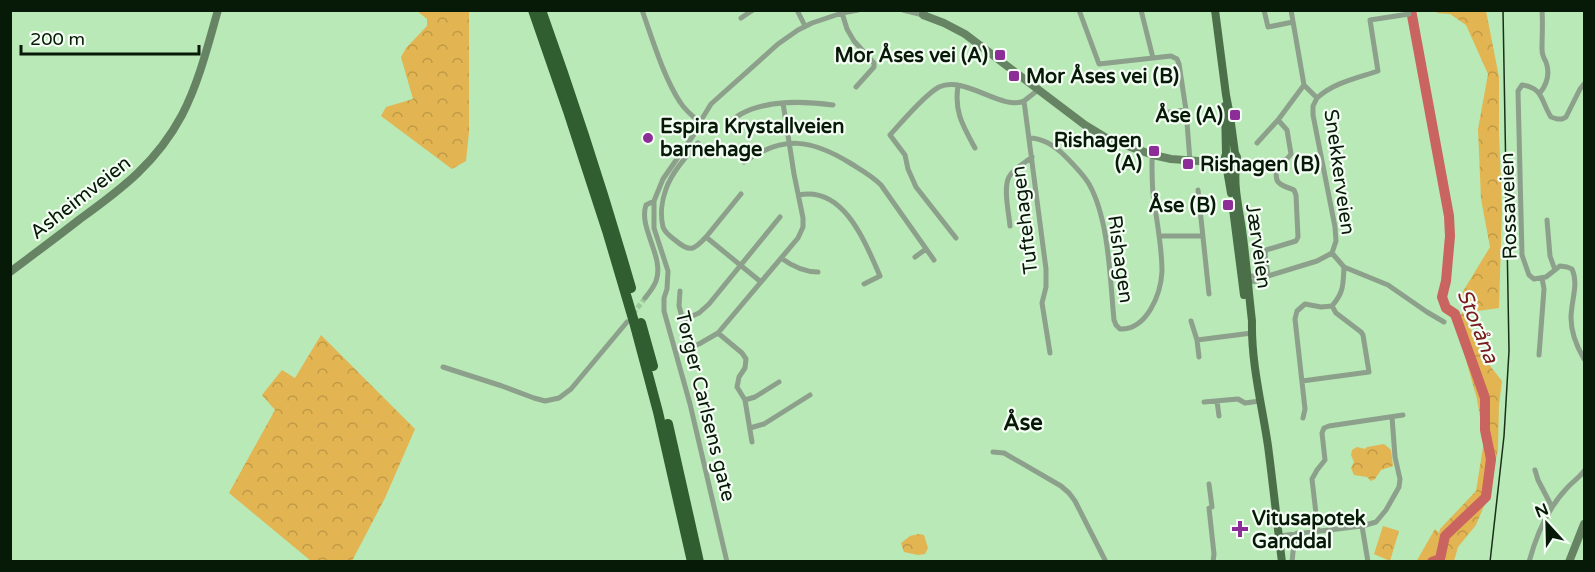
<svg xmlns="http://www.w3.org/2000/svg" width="1595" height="572" viewBox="0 0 1595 572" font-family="'Varela Round',sans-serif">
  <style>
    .forest { fill: url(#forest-crowns) }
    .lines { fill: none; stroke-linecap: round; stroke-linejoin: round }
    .river { stroke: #c96460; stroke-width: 10 }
    .street-tunnel { stroke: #9dca9c; stroke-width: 5; stroke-dasharray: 5 2.5; stroke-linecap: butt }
    .street { stroke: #8ca08b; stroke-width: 5 }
    .secondary { stroke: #668464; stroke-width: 8 }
    .primary { stroke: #4a6f49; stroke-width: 8 }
    .highway { stroke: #315e31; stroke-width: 10 }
    .rail { stroke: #192f19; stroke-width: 1.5 }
    .poi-dot { fill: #8d2d97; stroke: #f4fef4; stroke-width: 2 }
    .labels { text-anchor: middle; stroke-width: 4.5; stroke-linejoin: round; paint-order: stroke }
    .poi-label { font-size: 20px; font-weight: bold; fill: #071907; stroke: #f4fef4; text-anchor: end }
    .street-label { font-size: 20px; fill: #071907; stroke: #f4fef4 }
    .water-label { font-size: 21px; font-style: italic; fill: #781a1e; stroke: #f4fef4 }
    .quarter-label { font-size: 22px; font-weight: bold; fill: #071907; stroke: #f4fef4 }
  </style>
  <defs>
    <pattern id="forest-crowns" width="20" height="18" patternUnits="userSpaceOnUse" patternTransform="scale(1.5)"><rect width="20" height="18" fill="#e2b452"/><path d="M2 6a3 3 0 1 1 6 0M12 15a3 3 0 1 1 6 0" fill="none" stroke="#c09a46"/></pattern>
  </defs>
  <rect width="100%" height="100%" fill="#b8e9b6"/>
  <path class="forest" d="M417,11H469V132L466,161L452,169L381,116L386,107L413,99L401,57L406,48L427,26V19Z
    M1436,11H1486L1499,77V134L1502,209L1499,308L1463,313L1487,362L1502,381L1499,405L1498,449L1489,494L1476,525L1458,547L1454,561L1416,562L1435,529L1439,533L1440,529L1476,491L1484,441L1477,399L1455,321L1463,312L1459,298L1490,247L1481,199L1478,129L1488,74L1466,25L1450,14L1437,13Z
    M321,335L415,429L385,498L352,561H311L229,493L275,410L262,395L282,370L295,378Z
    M1384,444L1391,450L1393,466L1381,470L1375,479L1371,481L1367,477L1354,475L1351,468L1354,462L1351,455L1352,450L1357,447L1365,449L1367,447Z
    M1383,526L1399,531L1390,561L1374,554Z
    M919,534L924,535L928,548L925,554L918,555L904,552L901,543L910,536Z"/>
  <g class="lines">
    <path class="river" d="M1411,10L1449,216L1450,236L1446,281L1442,297L1446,308L1455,314L1485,398V430L1491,459L1486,497L1445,536L1440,559L1432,562"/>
    <path class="street-tunnel" d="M633,314L645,298"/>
    <path class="street" d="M642,10C652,38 664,78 680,102C685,110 692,116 700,122
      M797,10L805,26
      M903,10L923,15
      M1079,10L1099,64L1153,58
      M1141,10L1153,58L1171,56L1177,59L1179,64L1186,110L1190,161
      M1264,10L1268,27L1293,22
      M842,13L847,29L854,41L874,63V67L856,87
      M741,18L753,10
      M1584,84L1580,89L1566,117L1562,119H1557L1551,117C1541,102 1544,88 1522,85L1518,91L1522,255L1529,275L1534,279L1546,277L1560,266L1567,267L1572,269C1579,284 1571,301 1571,318C1571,332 1577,347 1584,359
      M958,86C954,112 963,126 975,148
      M1038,90L1024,101L1046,269V287L1042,303L1050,353
      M1540,93C1547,84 1550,73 1546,62C1543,57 1542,54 1542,49C1542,36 1543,23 1542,10
      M1317,98C1333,83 1357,78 1378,71L1370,20L1409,14
      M1162,113L1186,110
      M726,125C731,121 736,117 741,114C767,100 805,101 833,105
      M1029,138C1044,138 1055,146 1065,156C1074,165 1083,174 1089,184C1109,219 1110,279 1114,320L1116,325L1120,329C1147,330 1161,294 1162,271C1162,245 1156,218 1153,193C1152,182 1152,171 1152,160L1153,155
      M698,143C686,157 672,172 666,189C662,200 660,215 663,227C665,233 670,236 675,240C690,253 694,250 706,237L761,282
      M1257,143L1278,120L1304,85
      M744,162C783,135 811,139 850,163C861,170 871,175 881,185L934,260
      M1198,190L1209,294
      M799,195C844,186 865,242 880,276L864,284
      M1547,220L1550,256L1555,270
      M1010,226C1009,214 1003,188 1009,177C1013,169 1025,163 1032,157
      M1159,236H1202
      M706,237L741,194
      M956,238L916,187L908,169L905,155L890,135C902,122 924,95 939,87C965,75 1002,111 1024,101
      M1332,253L1344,267L1388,285L1427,312L1444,322
      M915,257L926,249
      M781,258C792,266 804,272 818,272
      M1245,276H1266
      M1268,276L1265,255L1266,250L1296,241L1298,237L1296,195L1294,190C1277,184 1274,183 1277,164L1279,161L1287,159L1291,154L1287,130L1278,120
      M1245,281L1248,282L1258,281L1268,276L1317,261L1332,253L1336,241L1335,227L1313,115V106L1317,98L1304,85L1291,10
      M680,291L679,306L687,335
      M645,298C649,293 654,287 656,281C665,257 638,228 646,205L654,201
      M683,320L699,313L709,304L780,217
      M1191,321L1197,340L1199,357
      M718,333L742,353L746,359L745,368L739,377L737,387L745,400L752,442
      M1197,340L1252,333
      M676,352L699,344L718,333L798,238L803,227V218L794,174L783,103
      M1539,355L1544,289L1542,278
      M443,367L502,386L534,398L545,401L559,398L571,389L627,322
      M1302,381L1369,372L1363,335L1361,332L1336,313L1332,306
      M745,400L755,397L779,382
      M1217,401L1219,416
      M1204,402L1238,399L1245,403L1260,401
      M1303,418L1305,409L1295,319L1297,311L1305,304L1321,307L1332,306C1344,292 1343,285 1344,267
      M750,428L764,424L810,395
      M993,452L1004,453L1061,486L1069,493L1075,501L1106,562
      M1535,470L1538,480L1552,507
      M1209,484L1212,507L1209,508L1214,554L1213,562
      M1362,526L1368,562
      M1318,531L1312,479L1317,470L1325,460L1322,433L1324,428L1329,426L1403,415
      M1279,536L1362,526L1376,522L1386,510L1399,487L1400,479L1395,457L1392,417
      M727,562L690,404L664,311V298L667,289L668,271L654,228V201L663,179L697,130L700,122L711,104L778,44L798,30L812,23L842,13L858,10
      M1292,562L1293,552L1297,533
      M1529,562C1536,536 1548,508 1567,488C1572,482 1579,478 1584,471"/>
    <path class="secondary" d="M924,10L923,15L944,23L965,34L1085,125L1108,139L1153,155L1171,159L1225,163
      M10,272C34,254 57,237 80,219C123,188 157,162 182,115C199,82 208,45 218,10
      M1569,562L1584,524"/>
    <path class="primary" d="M1215,10L1226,95L1230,116L1235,153L1237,157C1233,181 1237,199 1241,223C1246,255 1248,288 1252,321C1251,363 1262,405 1268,446C1273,484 1277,523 1282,562
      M1225,106L1226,154L1224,160L1226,164L1231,193
      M1233,209L1244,295"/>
    <path class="highway" d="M533,10L568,111L608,234L634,322L658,412L692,562
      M541,10C574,102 604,194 631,288
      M641,323L653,366
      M668,424L699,562"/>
    <path class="rail" d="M1490,562L1504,436L1509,351L1503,10"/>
  </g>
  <g class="poi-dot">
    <rect x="994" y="49" width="12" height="12" rx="3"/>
    <rect x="1008" y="70" width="12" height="12" rx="3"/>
    <rect x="1229" y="109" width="12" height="12" rx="3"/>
    <circle cx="648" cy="138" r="6"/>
    <rect x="1148" y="145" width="12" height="12" rx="3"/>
    <rect x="1182" y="158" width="12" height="12" rx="3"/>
    <rect x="1222" y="199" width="12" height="12" rx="3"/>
    <path d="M1237 520h6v6h6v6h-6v6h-6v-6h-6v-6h6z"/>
  </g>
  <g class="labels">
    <g class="poi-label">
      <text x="988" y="62">Mor Åses vei (A)</text>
      <text x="1026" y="83" text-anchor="start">Mor Åses vei (B)</text>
      <text x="1223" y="122">Åse (A)</text>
      <text x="660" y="133" text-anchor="start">Espira Krystallveien<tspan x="660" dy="23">barnehage</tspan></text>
      <text x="1142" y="147">Rishagen<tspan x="1142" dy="23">(A)</tspan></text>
      <text x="1200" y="171" text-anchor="start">Rishagen (B)</text>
      <text x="1216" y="212">Åse (B)</text>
      <text x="1252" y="525" text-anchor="start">Vitusapotek<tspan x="1252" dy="23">Ganddal</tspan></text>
    </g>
    <g class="street-label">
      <text transform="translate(1340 172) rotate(82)" y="7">Snekkerveien</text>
      <text transform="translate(80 197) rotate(-38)" y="7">Asheimveien</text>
      <text transform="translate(1508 206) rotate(-92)" y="7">Rossaveien</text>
      <text transform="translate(1024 220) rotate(-97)" y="7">Tuftehagen</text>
      <text transform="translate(1259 246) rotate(82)" y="7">Jærveien</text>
      <text transform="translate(1121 259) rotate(82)" y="7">Rishagen</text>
      <text transform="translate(706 406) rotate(76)" y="7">Torger Carlsens gate</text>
    </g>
    <g class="water-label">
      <text transform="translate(1478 326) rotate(68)" y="7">Storåna</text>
    </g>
    <g class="quarter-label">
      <text x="1023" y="430">Åse</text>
    </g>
  </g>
  <rect width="1595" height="572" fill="none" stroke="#071907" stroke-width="24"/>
  <g transform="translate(1547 524) rotate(338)" stroke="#f4fef4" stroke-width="4.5" paint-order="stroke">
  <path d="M0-4.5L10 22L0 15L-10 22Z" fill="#071907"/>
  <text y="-9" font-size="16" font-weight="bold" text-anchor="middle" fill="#071907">N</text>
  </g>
  <path d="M21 45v9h178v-9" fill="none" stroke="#071907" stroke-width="3"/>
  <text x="30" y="45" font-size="18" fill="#071907" stroke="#f4fef4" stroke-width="4.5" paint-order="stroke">200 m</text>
</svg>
